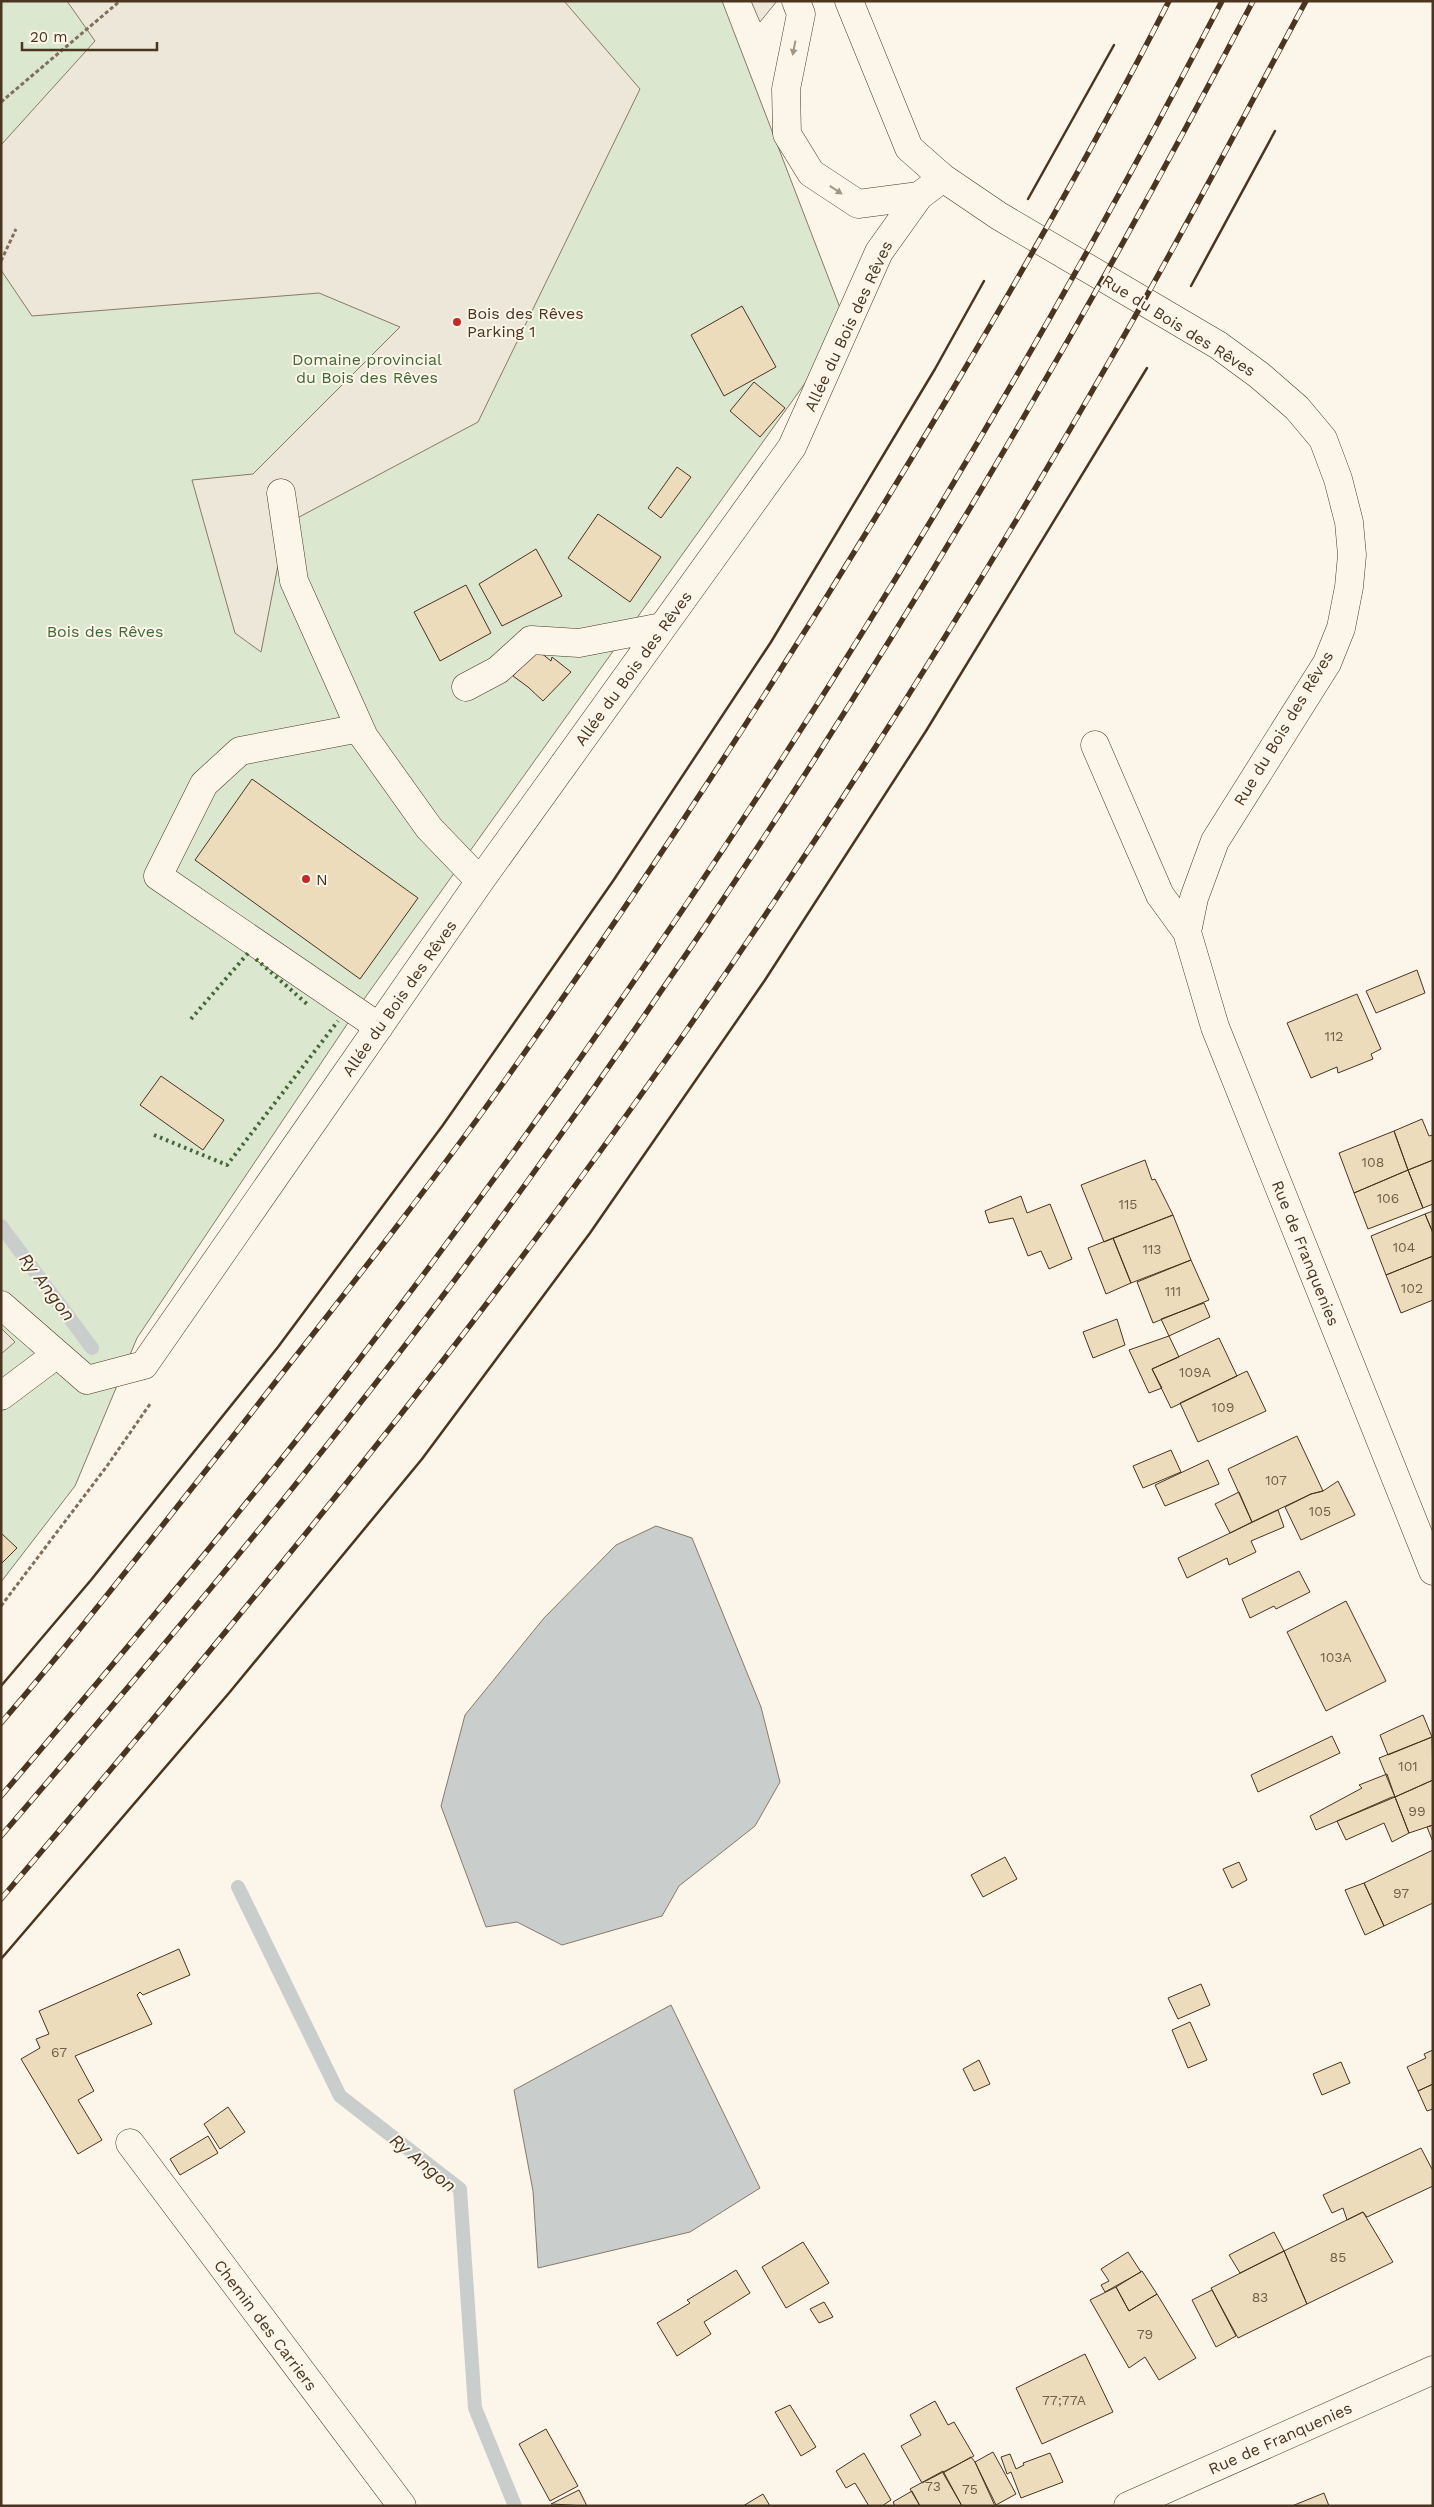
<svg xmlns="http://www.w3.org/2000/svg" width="1434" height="2507" viewBox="0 0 1434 2507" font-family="'Work Sans',sans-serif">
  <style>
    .green { fill: #dce7d0; stroke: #887966 }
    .parking { fill: #ede7d9; stroke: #887966 }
    .water { fill: #c9cecd; stroke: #887966 }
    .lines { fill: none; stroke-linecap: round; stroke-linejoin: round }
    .stream { stroke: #c9cecd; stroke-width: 14 }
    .building { fill: #ecdcbc; stroke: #4a3520 }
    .minor-casing { stroke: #4a3520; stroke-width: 29 }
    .path { stroke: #7f6f5c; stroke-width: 3; stroke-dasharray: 4 2.5; stroke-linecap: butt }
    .minor { stroke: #fbf6e9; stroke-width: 28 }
    .rail-casing { stroke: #4a3520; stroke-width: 5.5 }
    .rail { stroke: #fbf6e9; stroke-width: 4; stroke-dasharray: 11; stroke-linecap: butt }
    .hedge { stroke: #436837; stroke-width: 4; stroke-dasharray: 2.5 4; stroke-linecap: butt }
    .wall { stroke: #4a3520; stroke-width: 2.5 }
    .oneway { fill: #a29684 }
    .poi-dot { fill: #c62828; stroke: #fbf6e9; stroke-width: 2 }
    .labels { text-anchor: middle; stroke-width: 4; stroke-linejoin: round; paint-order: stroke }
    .number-label { font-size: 14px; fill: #725f47 }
    .poi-label { font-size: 16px; fill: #4a3520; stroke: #fbf6e9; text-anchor: start }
    .street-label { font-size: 16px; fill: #4a3520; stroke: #fbf6e9 }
    .park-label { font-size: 16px; fill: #436837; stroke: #fbf6e9 }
    .water-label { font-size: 18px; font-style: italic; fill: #4a3520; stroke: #fbf6e9 }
  </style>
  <rect width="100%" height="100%" fill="#fbf6e9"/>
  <path class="green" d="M1,1H722L842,313L823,358L364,999L137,1338L75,1486L1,1582Z"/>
  <path class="parking" d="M67,1H564L640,89L478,422L286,524L261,652L235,633L192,480L253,474L400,327L319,293L32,316L1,270V145L95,41Z
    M751,1H777L760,22Z
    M1,1328L15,1342L1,1354Z"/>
  <path class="water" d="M656,1526L692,1538L761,1707L780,1782L755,1826L679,1886L662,1916L562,1945L517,1922L486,1927L441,1806L465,1715L544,1618L616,1545Z
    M671,2005L760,2188L690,2232L538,2268L533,2191L514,2090Z"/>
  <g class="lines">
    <path class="stream" d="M1,1226L92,1348
      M238,1887L340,2096L460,2189L475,2408L515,2506"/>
  </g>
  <path class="building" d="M742,306L776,367L724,396L691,335Z
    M754,382L785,408L760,437L730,411Z
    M677,467L691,477L661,518L648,508Z
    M598,514L661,557L630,602L568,558Z
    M536,549L562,596L502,626L479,584Z
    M466,585L491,633L440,661L414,612Z
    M535,648L551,661L552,657L571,672L543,701L528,687L513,676Z
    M252,779L418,898L360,979L195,860Z
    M1417,970L1425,993L1376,1013L1366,991Z
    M1357,994L1381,1049L1371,1054L1373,1059L1338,1073L1337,1067L1311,1078L1287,1023Z
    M161,1076L224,1120L203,1150L140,1105Z
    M1422,1119L1429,1136L1433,1135V1160L1408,1170L1394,1131Z
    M1394,1131L1408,1170L1354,1193L1339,1153Z
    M1145,1160L1152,1180L1155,1179L1173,1215L1104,1242L1081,1185Z
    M1433,1160V1204L1423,1208L1408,1170Z
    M1408,1170L1423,1208L1368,1229L1354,1193Z
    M1021,1196L1027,1213L1050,1204L1072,1259L1049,1269L1041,1251L1028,1256L1013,1218L989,1223L985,1211Z
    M1433,1211V1233L1425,1214Z
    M1425,1214L1433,1233V1256L1386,1275L1371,1236Z
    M1173,1215L1191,1260L1131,1283L1113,1238Z
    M1113,1238L1131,1283L1106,1294L1088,1248Z
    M1433,1256V1300L1401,1313L1386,1275Z
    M1191,1260L1209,1300L1153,1323L1137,1282Z
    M1204,1303L1210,1317L1169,1336L1161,1319Z
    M1117,1319L1125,1345L1093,1358L1083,1332Z
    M1169,1336L1179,1357L1152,1369L1162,1388L1149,1393L1129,1350Z
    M1219,1338L1237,1376L1171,1408L1152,1369Z
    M1247,1371L1266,1411L1198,1442L1180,1403Z
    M1297,1436L1323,1491L1311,1494L1252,1522L1228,1469Z
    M1171,1450L1181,1472L1143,1488L1133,1466Z
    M1208,1460L1219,1484L1165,1506L1155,1485Z
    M1338,1481L1355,1515L1301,1540L1285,1507L1311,1494L1323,1491Z
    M1239,1492L1252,1522L1230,1533L1215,1504Z
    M1278,1510L1284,1527L1251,1541L1256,1552L1229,1565L1227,1558L1187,1578L1178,1558Z
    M1,1533L17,1548L1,1564Z
    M1299,1571L1310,1592L1276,1609L1274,1606L1250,1618L1242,1599Z
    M1346,1601L1386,1681L1326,1711L1287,1632Z
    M1423,1715L1432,1737L1388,1755L1380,1735Z
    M1332,1736L1340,1753L1258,1792L1251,1775Z
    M1432,1737L1433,1780L1395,1797L1379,1758Z
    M1387,1774L1395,1797L1316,1830L1310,1816L1362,1788L1359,1785Z
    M1433,1780V1825L1409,1833L1395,1797Z
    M1392,1797H1395L1409,1833L1392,1842L1384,1823L1346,1840L1337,1821Z
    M1433,1825V1842L1427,1827Z
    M1433,1850V1903L1384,1926L1364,1883Z
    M1005,1857L1017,1879L983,1897L971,1875Z
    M1239,1862L1247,1880L1232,1888L1223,1869Z
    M1364,1883L1384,1926L1365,1935L1345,1890Z
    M179,1949L190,1975L143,1995L140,1992L137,1995L152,2024L75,2056L94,2091L78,2100L102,2140L78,2154L21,2059L40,2048L36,2039L49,2034L39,2011Z
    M1201,1984L1210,2005L1178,2019L1168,1998Z
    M1190,2022L1207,2060L1188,2068L1172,2030Z
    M1433,2050V2084L1418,2091L1407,2067L1426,2058L1424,2054Z
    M979,2060L990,2084L974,2091L963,2069Z
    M1341,2062L1350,2083L1322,2095L1313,2074Z
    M1433,2084V2109L1427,2111L1418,2091Z
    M228,2107L245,2132L220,2149L204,2124Z
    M208,2136L218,2153L180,2175L170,2159Z
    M1421,2148L1433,2171V2186L1367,2217L1363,2212L1347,2220L1343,2208L1332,2213L1323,2195Z
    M1363,2212L1393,2262L1307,2304L1284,2251Z
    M1274,2232L1284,2251L1240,2273L1229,2255Z
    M803,2242L829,2283L786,2308L762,2267Z
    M1284,2251L1307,2304L1238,2338L1211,2288Z
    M1128,2252L1141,2272L1105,2292L1101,2285L1109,2281L1101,2269Z
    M736,2270L750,2293L704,2322L711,2334L677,2356L657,2323L690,2303L687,2300L689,2299Z
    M1142,2271L1157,2294L1129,2311L1116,2287Z
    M1116,2287L1129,2311L1157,2294L1196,2358L1159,2380L1145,2357L1129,2368L1090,2300Z
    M1212,2290L1236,2336L1216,2347L1192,2300Z
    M824,2302L833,2317L819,2323L810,2309Z
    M1085,2354L1113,2412L1042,2444L1016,2388Z
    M935,2401L948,2425L954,2422L974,2456L922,2483L901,2446L921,2435L910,2415Z
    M790,2405L816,2447L801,2456L775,2412Z
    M546,2429L578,2486L550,2501L519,2444Z
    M993,2452L1016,2494L996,2505L975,2462Z
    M864,2453L891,2500L882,2506H869L855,2483L846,2488L836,2471Z
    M1050,2453L1063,2482L1021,2498L1011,2472L1007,2474L1001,2457L1010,2454L1016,2469L1024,2465L1023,2463Z
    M971,2457L975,2462L995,2506H962L943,2473Z
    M943,2471L962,2506H920L910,2489Z
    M579,2490L587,2506L551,2504Z
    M912,2491L920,2506H895L893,2502Z
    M1324,2493L1329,2506H1292Z
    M763,2494L770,2506H743Z"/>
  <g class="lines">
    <g class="minor-casing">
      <path id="minor" d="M796,1L801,14L786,89L787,134L811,173L858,204L919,196
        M849,1L909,148L943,178L999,216L1218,345L1259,375L1297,408L1323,439L1338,479L1349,522L1352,555L1349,587L1341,628L1327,663L1215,841L1194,898L1187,932
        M281,493L294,581L364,737L429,828L480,881
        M466,687L498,670L531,640L579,643L662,627
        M360,728L240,751L204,784L158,876L379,1027
        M1095,745L1160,895L1187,932L1215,1027L1433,1571
        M1,1305L87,1380L144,1365L480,881L792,447L879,252L919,196L943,178
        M1,1396L57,1354
        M130,2143L402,2506
        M1128,2506L1433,2370"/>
    </g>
    <path class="path" d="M1,102L120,1
      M1,261L16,229
      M1,1606L107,1466L150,1404"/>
    <use href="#minor" class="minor"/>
    <g class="rail-casing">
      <path id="rail" d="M1,1723C83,1628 160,1528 238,1430C326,1317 416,1205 499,1089C657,866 805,638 944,404C1023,271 1099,138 1169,1
        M1,1796C115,1663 228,1529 335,1391C671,956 969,489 1222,1
        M1,1836C184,1624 363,1409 527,1182C798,807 1039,412 1253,1
        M1,1899C240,1619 473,1336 684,1034C838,812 983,583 1117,348C1183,234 1243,117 1306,1"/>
    </g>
    <use href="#rail" class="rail"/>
    <path class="hedge" d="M256,959L307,1004
      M191,1019L249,952
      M154,1135L227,1165L338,1021"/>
    <path class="wall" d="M1028,199L1114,45
      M1191,286L1275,131
      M1,1686L91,1580L278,1347L443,1125L613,881L771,642L935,369L984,281
      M1,1959L229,1693L422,1459L590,1233L765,980L926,731L1147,368"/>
  </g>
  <defs><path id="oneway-solid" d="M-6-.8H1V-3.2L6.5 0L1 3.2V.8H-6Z" transform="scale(1.25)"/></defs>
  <g class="oneway">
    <use href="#oneway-solid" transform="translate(794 48) rotate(101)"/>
    <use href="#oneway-solid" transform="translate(836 190) rotate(34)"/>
  </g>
  <g class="poi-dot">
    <circle cx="457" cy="322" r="5"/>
    <circle cx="306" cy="879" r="5"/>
  </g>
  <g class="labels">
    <g class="number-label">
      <text x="1334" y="1041">112</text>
      <text x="1373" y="1167">108</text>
      <text x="1388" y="1203">106</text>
      <text x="1128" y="1209">115</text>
      <text x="1404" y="1252">104</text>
      <text x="1152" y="1254">113</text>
      <text x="1412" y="1293">102</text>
      <text x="1173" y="1296">111</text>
      <text x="1195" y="1377">109A</text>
      <text x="1223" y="1412">109</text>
      <text x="1276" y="1485">107</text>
      <text x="1320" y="1516">105</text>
      <text x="1336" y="1662">103A</text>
      <text x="1408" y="1771">101</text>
      <text x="1417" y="1816">99</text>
      <text x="1401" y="1898">97</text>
      <text x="59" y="2057">67</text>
      <text x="1338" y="2262">85</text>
      <text x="1260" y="2302">83</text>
      <text x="1145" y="2339">79</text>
      <text x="1064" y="2405">77;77A</text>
      <text x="933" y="2491">73</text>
      <text x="970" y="2494">75</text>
    </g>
    <g class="poi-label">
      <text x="467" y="319">Bois des Rêves<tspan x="467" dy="18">Parking 1</tspan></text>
      <text x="316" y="885">N</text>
    </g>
    <g class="street-label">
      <text transform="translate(1179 325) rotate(32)" y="6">Rue du Bois des Rêves</text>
      <text transform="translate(848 326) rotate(-65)" y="6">Allée du Bois des Rêves</text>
      <text transform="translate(633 668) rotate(-54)" y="6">Allée du Bois des Rêves</text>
      <text transform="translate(1283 728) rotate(-59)" y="6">Rue du Bois des Rêves</text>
      <text transform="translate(399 998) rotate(-55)" y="6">Allée du Bois des Rêves</text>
      <text transform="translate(1306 1253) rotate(68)" y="6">Rue de Franquenies</text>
      <text transform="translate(266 2325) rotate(53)" y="6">Chemin des Carriers</text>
      <text transform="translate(1280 2438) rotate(-24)" y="6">Rue de Franquenies</text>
    </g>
    <g class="park-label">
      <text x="367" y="365">Domaine provincial<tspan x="367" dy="18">du Bois des Rêves</tspan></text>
      <text x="105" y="637">Bois des Rêves</text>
    </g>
    <g class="water-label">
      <text transform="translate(47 1287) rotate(53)" y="6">Ry Angon</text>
      <text transform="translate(423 2163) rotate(40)" y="6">Ry Angon</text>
    </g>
  </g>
  <rect width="1434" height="2507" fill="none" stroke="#4a3520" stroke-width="5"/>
  <path d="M22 42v8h135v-8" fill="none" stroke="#4a3520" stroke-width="2.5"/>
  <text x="30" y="42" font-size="15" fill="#4a3520" stroke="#fbf6e9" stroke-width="4" paint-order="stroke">20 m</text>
</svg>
